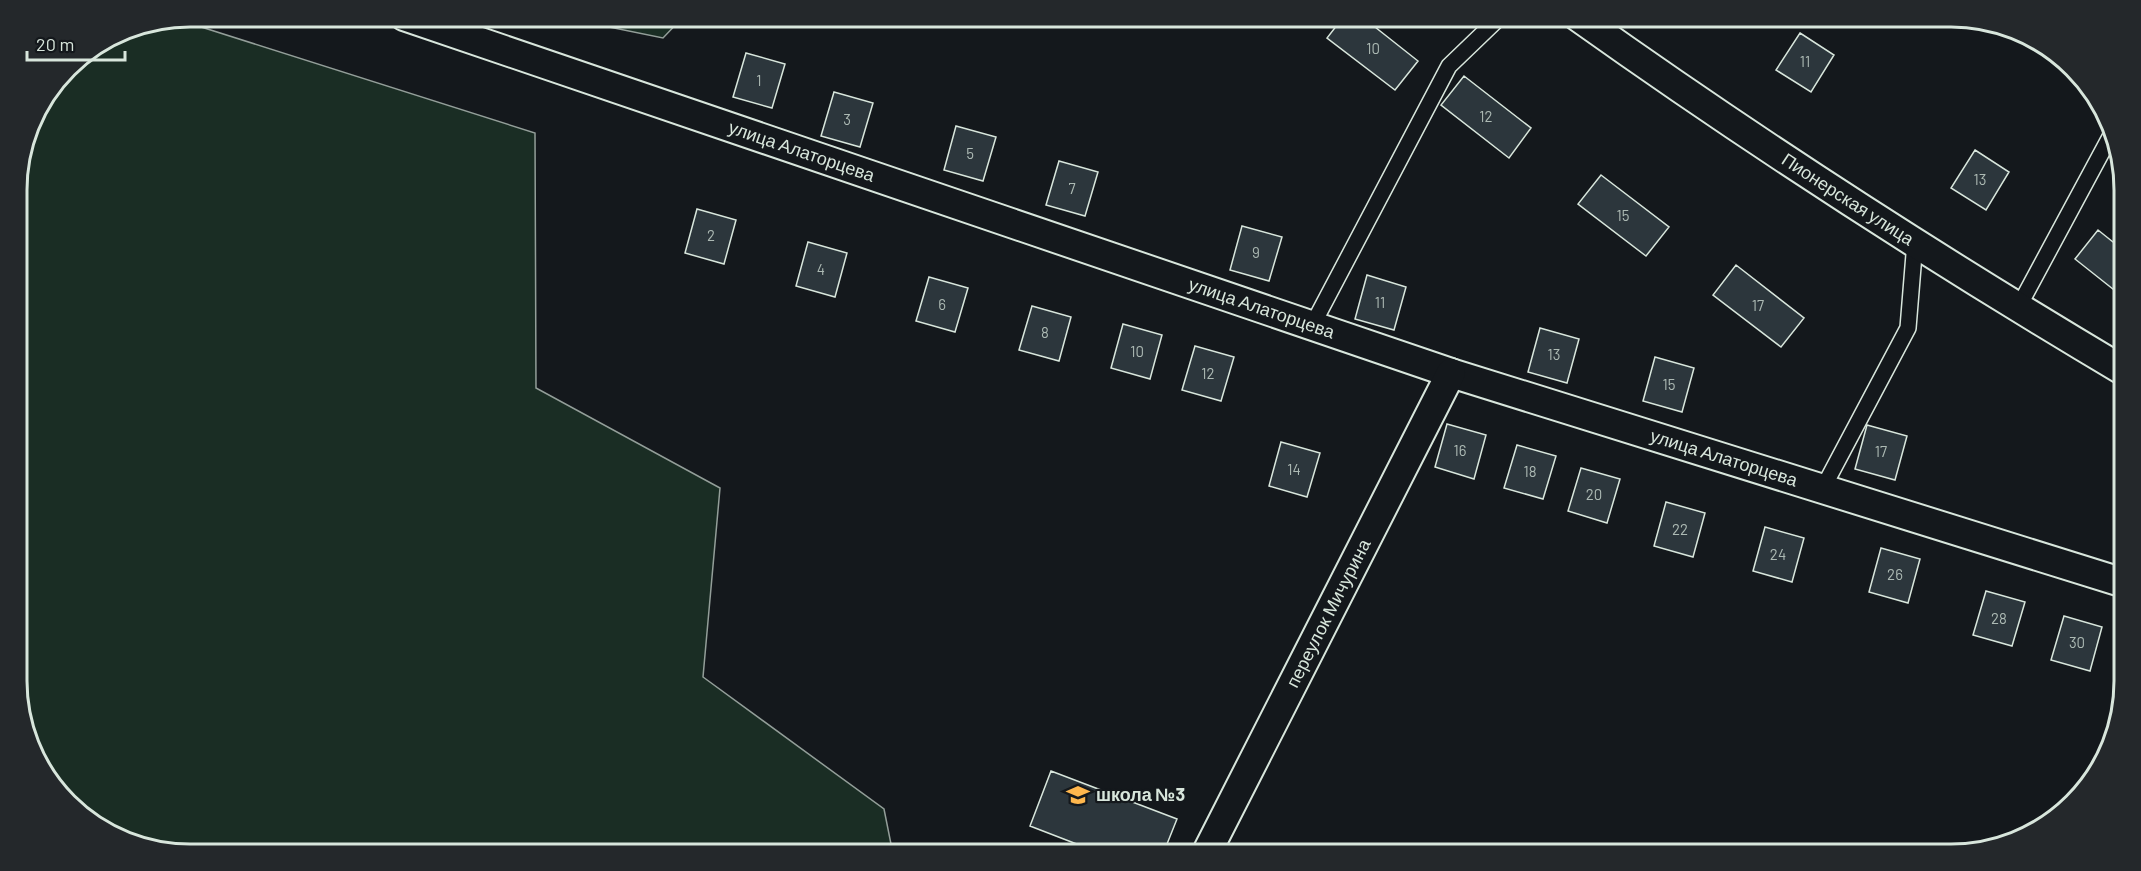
<svg xmlns="http://www.w3.org/2000/svg" width="2141" height="871" viewBox="0 0 2141 871" font-family="Barlow,sans-serif">
  <style>
    .green { fill: #1a2d24; stroke: #939e99; stroke-width: 1.5 }
    .building { fill: #2c363c; stroke: #d8e6dc; stroke-width: 1.5 }
    .lines { fill: none; stroke-linecap: round; stroke-linejoin: round }
    .lane-casing { stroke: #d8e6dc; stroke-width: 18 }
    .street-casing { stroke: #d8e6dc; stroke-width: 32 }
    .lane { stroke: #14181c; stroke-width: 15 }
    .street { stroke: #14181c; stroke-width: 28 }
    .labels { text-anchor: middle; stroke-width: 4.5; stroke-linejoin: round; paint-order: stroke }
    .number-label { font-size: 15px; fill: #adbab4 }
    .street-label { font-size: 18px; fill: #d8e6dc; stroke: #14181c }
    .poi-label { font-size: 18px; font-weight: bold; fill: #d8e6dc; stroke: #14181c; text-anchor: start }
    .rim { fill: none; stroke: #d8e6dc; stroke-width: 3 }
  </style>
  <rect width="100%" height="100%" fill="#14181c"/>
  <path class="green" d="M560,17H683L663,38Z
    M176,19L535,133L536,388L720,488L703,677L884,809L893,854H190L124,841L53,787L18,704L17,179L35,113L75,60L124,30Z"/>
  <path class="building" d="M1344,16H1361L1418,61L1395,90L1327,38Z
    M1800,33L1834,55L1811,92L1776,70Z
    M746,53L785,64L772,108L733,97Z
    M1464,76L1531,128L1509,158L1441,105Z
    M834,92L873,103L860,147L821,136Z
    M956,126L996,137L983,181L944,170Z
    M1975,150L2009,172L1986,210L1951,188Z
    M1059,161L1098,172L1085,216L1046,205Z
    M1601,175L1669,227L1646,256L1578,204Z
    M697,209L736,220L724,264L685,253Z
    M1242,226L1282,237L1269,281L1230,270Z
    M2098,230L2123,250V297L2075,259Z
    M808,242L847,253L835,297L796,286Z
    M1736,265L1804,318L1781,347L1713,295Z
    M1367,275L1406,287L1394,330L1355,319Z
    M929,277L968,288L955,332L916,321Z
    M1032,306L1071,317L1059,361L1019,350Z
    M1123,324L1162,335L1150,379L1111,368Z
    M1540,328L1579,339L1567,383L1528,372Z
    M1195,346L1234,357L1221,401L1182,390Z
    M1655,357L1694,368L1682,412L1643,401Z
    M1447,424L1486,435L1474,479L1435,467Z
    M1867,425L1907,436L1895,480L1855,469Z
    M1281,442L1320,453L1307,497L1269,486Z
    M1517,445L1556,456L1543,499L1504,488Z
    M1581,468L1620,479L1607,523L1568,511Z
    M1666,502L1705,513L1693,557L1654,546Z
    M1765,527L1804,538L1792,582L1753,571Z
    M1881,548L1920,559L1908,603L1869,592Z
    M1986,591L2025,602L2012,646L1973,635Z
    M2064,616L2102,627L2090,671L2051,660Z
    M1051,771L1177,819L1163,854H1085L1087,848L1030,826Z"/>
  <g class="lines">
    <g class="lane-casing">
      <path id="lane" d="M2018,308L2110,137
        M1312,326L1449,66L1501,16
        M1822,490L1908,328L1915,242"/>
    </g>
    <g class="street-casing">
      <g id="street">
        <path id="s1" d="M404,16L1451,373L2124,583"/>
        <path id="s2" d="M1577,16C1754,142 1937,260 2124,371"/>
        <path id="s3" d="M1206,854L1451,373"/>
      </g>
    </g>
    <use href="#lane" class="lane"/>
    <use href="#street" class="street"/>
  </g>
  <defs>
    <g id="school-bare" transform="scale(1.8)"><path d="M0-5L7-2L0 1L-7-2ZM-4 1L0 2.5L4 1V4Q0 6-4 4Z" fill="#ffb74d" stroke="#14181c" stroke-width="2.5" paint-order="stroke"/></g>
  </defs>
  <g fill-rule="evenodd">
    <use href="#school-bare" x="1078" y="795"/>
  </g>
  <g class="labels">
    <g class="number-label">
      <text x="1373" y="54">10</text>
      <text x="1805" y="67">11</text>
      <text x="759" y="86">1</text>
      <text x="1486" y="122">12</text>
      <text x="847" y="125">3</text>
      <text x="970" y="159">5</text>
      <text x="1980" y="185">13</text>
      <text x="1072" y="194">7</text>
      <text x="1623" y="221">15</text>
      <text x="711" y="241">2</text>
      <text x="1256" y="258">9</text>
      <text x="821" y="275">4</text>
      <text x="1380" y="308">11</text>
      <text x="942" y="310">6</text>
      <text x="1758" y="311">17</text>
      <text x="1045" y="338">8</text>
      <text x="1137" y="357">10</text>
      <text x="1554" y="360">13</text>
      <text x="1208" y="379">12</text>
      <text x="1669" y="390">15</text>
      <text x="1460" y="456">16</text>
      <text x="1881" y="457">17</text>
      <text x="1294" y="475">14</text>
      <text x="1530" y="477">18</text>
      <text x="1594" y="500">20</text>
      <text x="1680" y="535">22</text>
      <text x="1778" y="560">24</text>
      <text x="1895" y="580">26</text>
      <text x="1999" y="624">28</text>
      <text x="2077" y="648">30</text>
    </g>
    <g class="street-label">
      <text dy="6" stroke="none"><textPath href="#s1" startOffset="420">улица Алаторцева</textPath></text>
      <text dy="6" stroke="none"><textPath href="#s2" startOffset="327">Пионерская улица</textPath></text>
      <text dy="6" stroke="none"><textPath href="#s1" startOffset="906">улица Алаторцева</textPath></text>
      <text dy="6" stroke="none"><textPath href="#s1" startOffset="1392">улица Алаторцева</textPath></text>
      <text dy="6" stroke="none"><textPath href="#s3" startOffset="270">переулок Мичурина</textPath></text>
    </g>
    <g class="poi-label">
      <text x="1096" y="801">школа №3</text>
    </g>
  </g>
  <path d="M0 0H2141V871H0ZM190 27H1951A163 163 0 0 1 2114 190V681A163 163 0 0 1 1951 844H190A163 163 0 0 1 27 681V190A163 163 0 0 1 190 27Z" fill="#24282b" fill-rule="evenodd"/>
  <path class="rim" d="M190 27H1951A163 163 0 0 1 2114 190V681A163 163 0 0 1 1951 844H190A163 163 0 0 1 27 681V190A163 163 0 0 1 190 27Z"/>
  <path d="M27 51v9h98v-9" fill="none" stroke="#d8e6dc" stroke-width="3"/>
  <text x="36" y="51" font-size="18" fill="#d8e6dc" stroke="#14181c" stroke-width="4.5" paint-order="stroke">20 m</text>
</svg>
